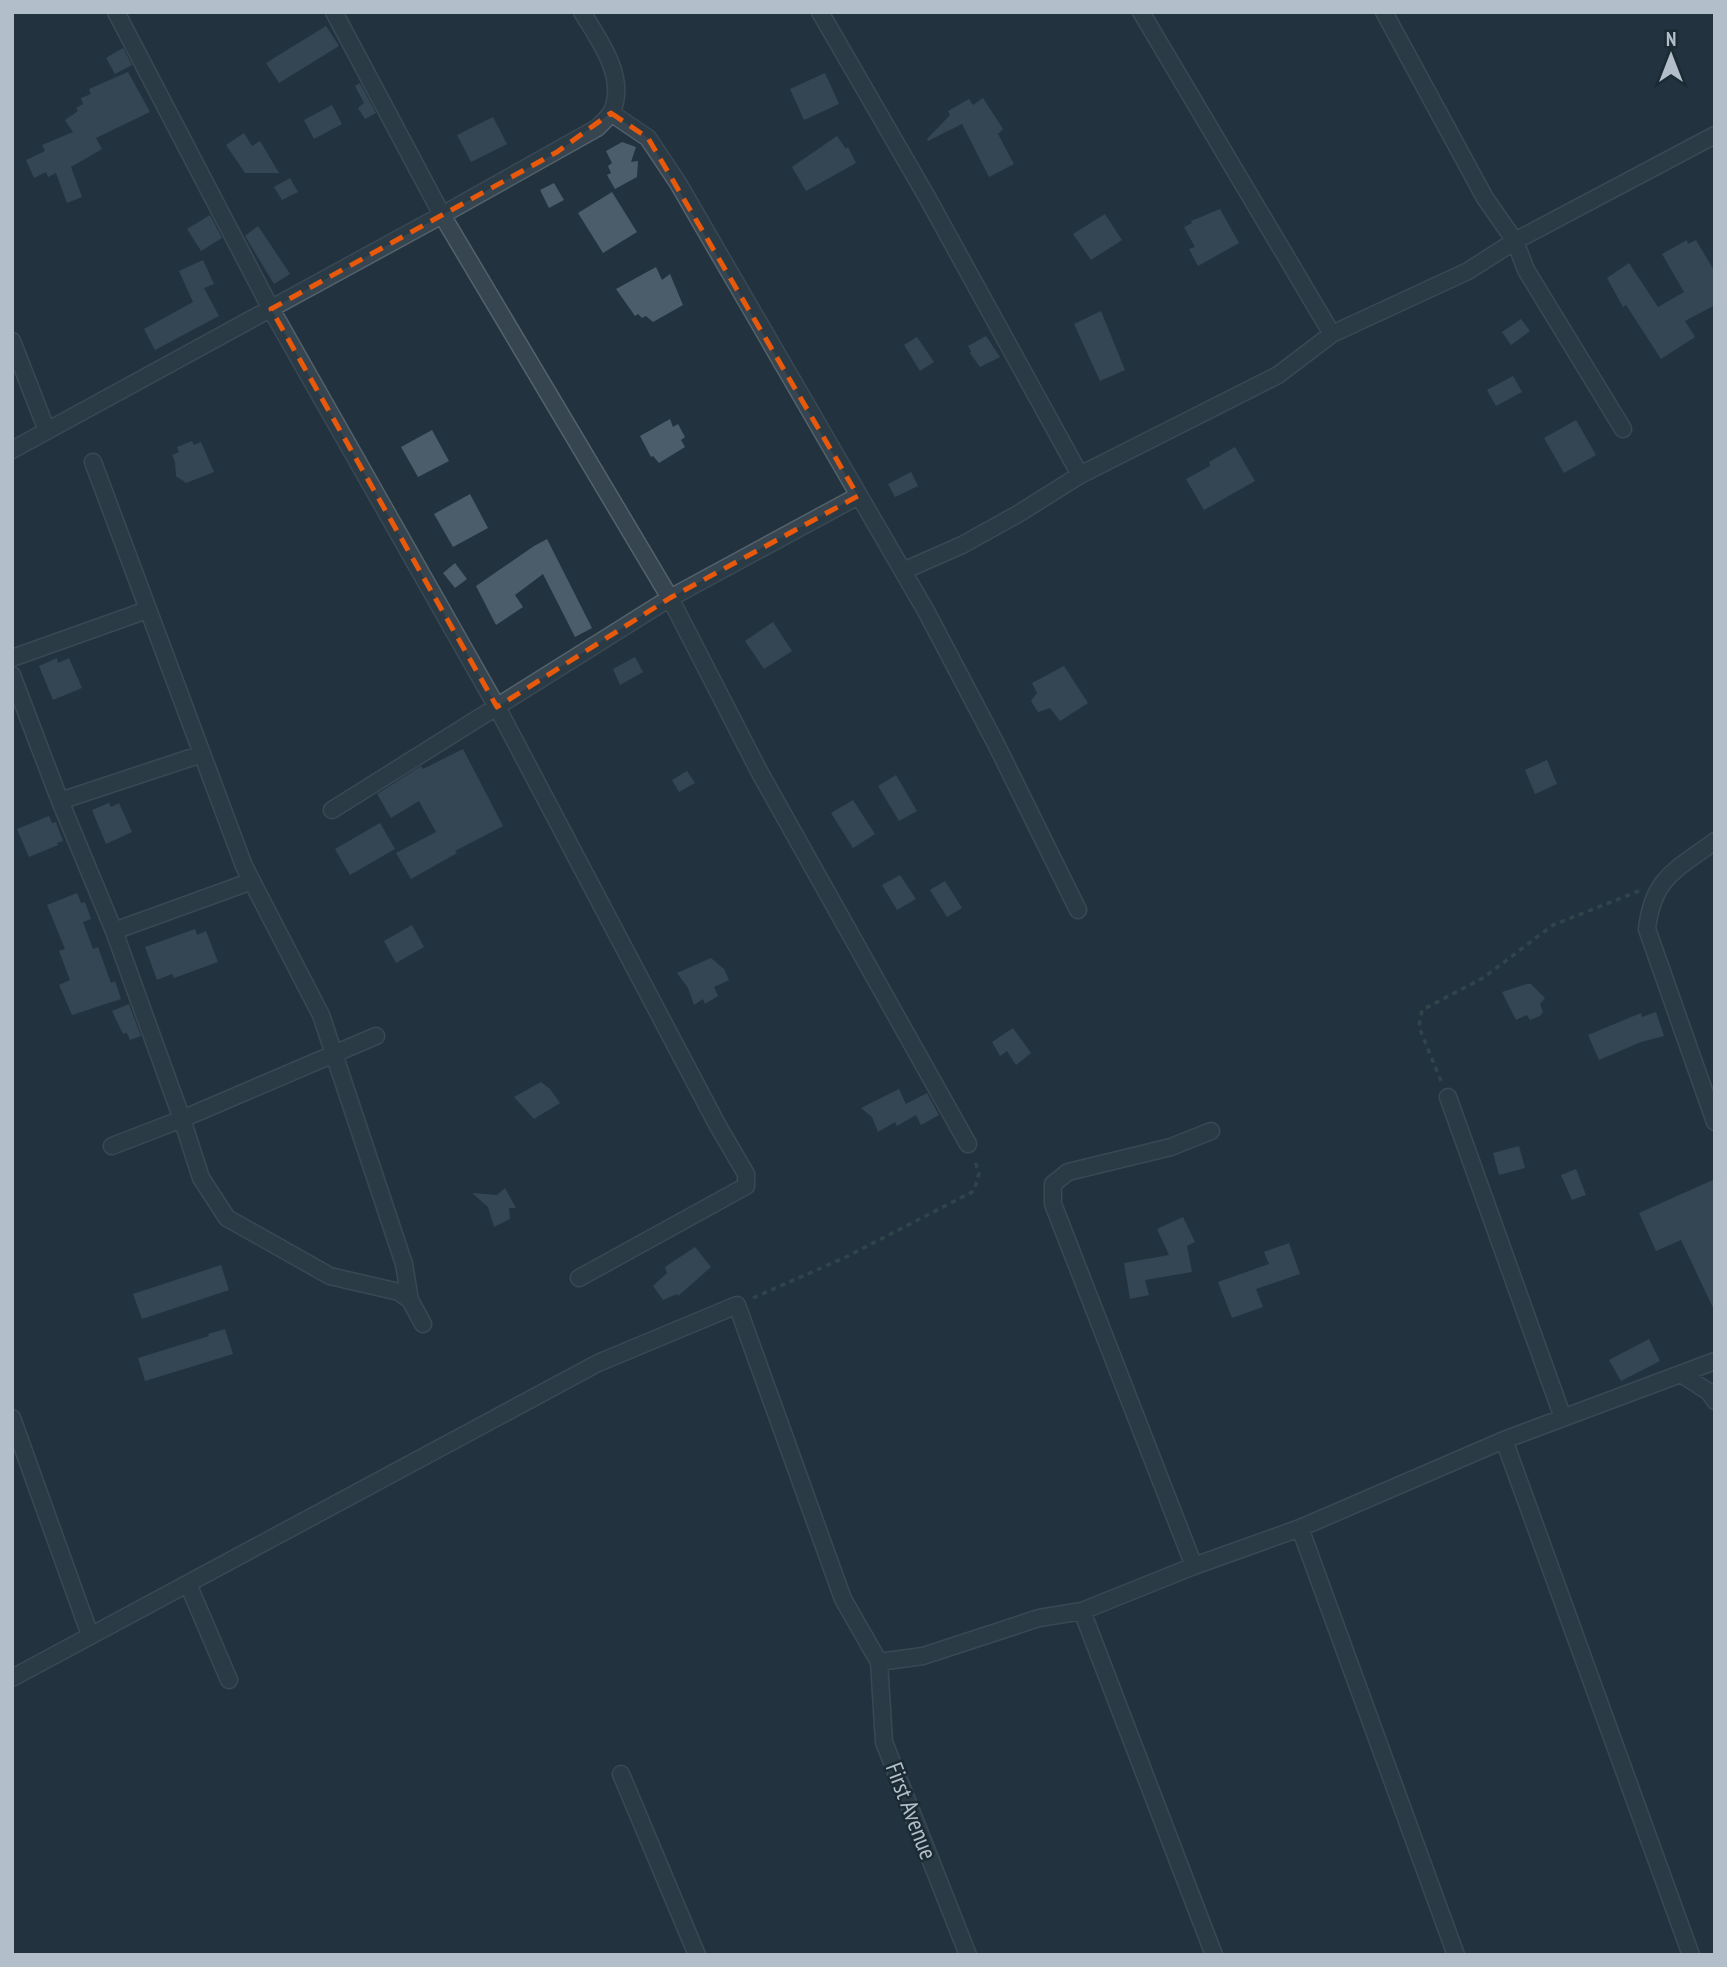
<svg xmlns="http://www.w3.org/2000/svg" width="1727" height="1967" viewBox="0 0 1727 1967" font-family="'PT Sans Narrow',sans-serif">
  <style>
    .building { fill: #4b5d6a }
    .lines { fill: none; stroke-linecap: round; stroke-linejoin: round }
    .minor-casing { stroke: #54626c; stroke-width: 19 }
    .path { stroke: #425c5a; stroke-width: 3.5; stroke-dasharray: 5 5; stroke-linecap: butt }
    .minor { stroke: #36454f; stroke-width: 16 }
    .marked { fill: none; stroke: #e8590c; stroke-width: 5; stroke-dasharray: 14 9; stroke-linejoin: round }
    .labels { text-anchor: middle; stroke-width: 5; stroke-linejoin: round; paint-order: stroke }
    .street-label { font-size: 24px; fill: #b2bfca; stroke: #1b2a33 }
  </style>
  <rect width="100%" height="100%" fill="#22333f"/>
  <path class="building" d="M326,26L339,46L279,83L266,63Z
    M123,48L132,65L115,74L106,58Z
    M128,72L150,112L96,138L102,149L71,167L82,197L67,203L56,173L48,177L46,172L34,178L26,160L45,151L42,145L73,132L65,120L78,111L76,108L83,104L81,98L91,94L89,89Z
    M825,73L839,104L804,120L790,89Z
    M360,83L376,113L365,119L358,108L364,103L355,86Z
    M983,98L1003,129L998,134L1014,164L989,177L962,124L928,141L927,139L950,115L948,111L969,99L973,105Z
    M332,105L342,124L314,139L304,120Z
    M493,117L507,144L471,162L457,135Z
    M244,133L252,146L260,141L279,173H245L226,145Z
    M837,136L846,149L848,147L856,163L806,191L792,167Z
    M622,142L636,147L631,162L638,161L637,177L615,189L607,175L611,173L608,166L612,163L606,151Z
    M290,178L298,192L282,200L274,187Z
    M554,183L564,200L549,208L540,190Z
    M612,192L637,232L603,253L578,213Z
    M1220,209L1239,243L1198,266L1189,249L1195,247L1184,227L1192,223L1191,221Z
    M1105,214L1122,240L1091,260L1073,234Z
    M210,215L222,238L201,251L187,229Z
    M258,226L290,274L274,284L245,236Z
    M1687,240L1688,244L1696,240L1715,272V305L1685,321L1695,337L1661,359L1626,305L1623,307L1607,278L1629,263L1658,307L1684,292L1662,254Z
    M203,260L214,284L204,288L219,316L155,350L144,329L193,302L179,271Z
    M656,267L662,280L670,274L683,305L653,322L646,316L642,318L638,314L635,316L616,289Z
    M1101,311L1125,370L1100,381L1074,324Z
    M1521,319L1530,331L1511,345L1502,332Z
    M986,336L1000,357L980,367L970,353L971,351L968,346Z
    M917,337L934,362L920,371L904,345Z
    M1513,376L1522,392L1496,406L1487,390Z
    M670,419L673,427L678,424L685,437L681,440L685,447L659,463L653,456L651,457L640,436Z
    M1576,420L1596,455L1564,473L1544,438Z
    M432,430L449,461L418,477L401,447Z
    M192,441L194,445L201,442L214,472L186,483L176,476L175,462L172,455L179,452L177,447Z
    M1235,447L1255,481L1204,510L1186,479L1210,466L1209,462Z
    M911,472L918,486L895,497L888,484Z
    M470,494L488,528L453,547L434,514Z
    M547,539L592,628L575,637L543,574L515,595L523,607L496,625L476,586L534,546Z
    M455,563L467,579L455,588L443,573Z
    M773,622L792,651L764,669L745,641Z
    M635,657L643,672L620,685L613,669Z
    M57,658L58,663L69,658L82,688L53,700L39,666Z
    M1064,666L1088,703L1060,721L1050,708L1038,712L1031,701L1037,693L1032,683Z
    M463,749L503,826L455,851L457,853L411,879L396,853L436,832L419,801L391,818L377,794L421,766L423,769Z
    M1547,760L1557,784L1535,794L1525,770Z
    M687,771L695,783L679,792L672,780Z
    M896,775L917,811L899,821L878,786Z
    M853,800L875,834L853,848L831,813Z
    M109,803L111,807L119,803L132,832L106,844L92,810Z
    M49,816L52,823L56,822L63,841L57,843L58,845L29,857L17,829Z
    M380,823L395,849L350,875L335,849Z
    M900,875L916,899L897,910L882,885Z
    M945,881L962,908L947,917L930,890Z
    M77,893L81,903L85,902L91,919L83,922L93,949L98,947L111,983L115,981L121,999L72,1015L59,985L70,980L59,951L65,949L47,905Z
    M412,925L424,947L396,963L384,941Z
    M195,929L197,935L206,931L218,962L174,978L172,974L157,980L145,947Z
    M711,958L724,969L729,980L714,987L718,996L705,1004L703,999L694,1005L688,988L677,973Z
    M1527,984H1531L1545,998L1540,1004L1543,1012L1540,1016L1530,1020L1527,1015L1516,1020L1502,992Z
    M129,1004L141,1036L130,1040L127,1033L123,1034L112,1011Z
    M1656,1012L1664,1036L1641,1042L1599,1060L1588,1035L1641,1013L1642,1017Z
    M1013,1028L1031,1053L1016,1065L1007,1051L1000,1056L992,1042Z
    M541,1082L550,1089L560,1103L534,1119L514,1097Z
    M899,1089L906,1104L927,1093L939,1115L921,1125L916,1115L897,1126L895,1122L878,1132L872,1117L861,1108Z
    M1519,1146L1525,1168L1499,1175L1493,1153Z
    M1576,1169L1586,1195L1572,1200L1561,1175Z
    M1715,1179V1312L1681,1240L1656,1251L1639,1213Z
    M505,1188L516,1208H509L510,1219L494,1227L488,1207L472,1193L497,1195Z
    M1183,1217L1195,1242L1187,1246L1192,1272L1145,1280L1149,1295L1130,1299L1124,1263L1169,1255L1157,1229Z
    M1289,1243L1300,1274L1256,1289L1263,1307L1232,1318L1218,1282L1269,1264L1264,1252Z
    M695,1247L711,1267L678,1296L677,1294L663,1300L653,1286L667,1273L665,1267Z
    M221,1265L229,1290L142,1319L133,1294Z
    M225,1329L233,1354L145,1381L138,1358L209,1336L208,1334Z
    M1649,1339L1660,1361L1621,1381L1609,1360Z"/>
  <g class="lines">
    <g class="minor-casing">
      <path id="minor" d="M116,12L271,309L497,707L718,1126L746,1174V1186L579,1278
        M334,12L442,215L670,598L760,773L968,1144
        M820,12L927,197L1080,475
        M1141,12L1332,334
        M1384,12L1485,198L1515,241L1715,135
        M611,113L648,138L678,183L926,611L997,746L1078,910
        M12,341L47,431
        M12,450L442,215L597,128C602,123 609,117 612,111C627,77 599,40 582,12
        M93,462L244,866L321,1015L404,1264L410,1300
        M903,571L962,545L1018,514L1080,475L1278,375L1332,334L1468,271L1515,241L1526,270L1623,429
        M12,658L147,610
        M12,675L60,801L114,931L182,1119L201,1178L227,1218L330,1276L399,1292L410,1300L423,1324
        M60,801L202,754
        M332,810L670,598L858,496
        M1715,841C1676,870 1653,877 1647,929L1715,1122
        M114,931L252,881
        M1448,1097L1563,1418
        M112,1146L182,1119L376,1036
        M1681,1374L1709,1392L1715,1401
        M12,1418L90,1635
        M1504,1440L1691,1955
        M1300,1528L1456,1955
        M1194,1566L1053,1204V1184L1068,1172L1171,1147L1211,1131
        M188,1584L229,1680
        M1082,1611L1214,1955
        M879,1662L923,1656L1039,1618L1082,1611L1194,1566L1300,1528L1504,1440L1715,1361
        M12,1678L598,1363L737,1305L843,1599L879,1662L884,1742L968,1955
        M621,1774L697,1955"/>
    </g>
    <path class="path" d="M1441,1081L1419,1027L1422,1010L1483,978L1553,925L1639,891
      M753,1298L846,1257L974,1191L979,1173L974,1159"/>
    <use href="#minor" class="minor"/>
  </g>
  <path d="M0 0H1727V1967H0ZM611,113L648,138L858,496L670,598L497,707L271,309L557,152Z" fill="#22333f" fill-opacity=".55" fill-rule="evenodd"/>
  <path class="marked" d="M611,113L648,138L858,496L670,598L497,707L271,309L557,152Z"/>
  <g class="labels">
    <g class="street-label">
      <text transform="translate(911 1811) rotate(69)" y="8">First Avenue</text>
    </g>
  </g>
  <rect width="1727" height="1967" fill="none" stroke="#b2bfca" stroke-width="28"/>
  <g transform="translate(1671 56)" stroke="#1b2a33" stroke-width="5" paint-order="stroke">
  <path d="M0-5L12 26L0 18L-12 26Z" fill="#b2bfca"/>
  <text y="-10" font-size="19" font-weight="bold" text-anchor="middle" fill="#b2bfca">N</text>
  </g>
</svg>
